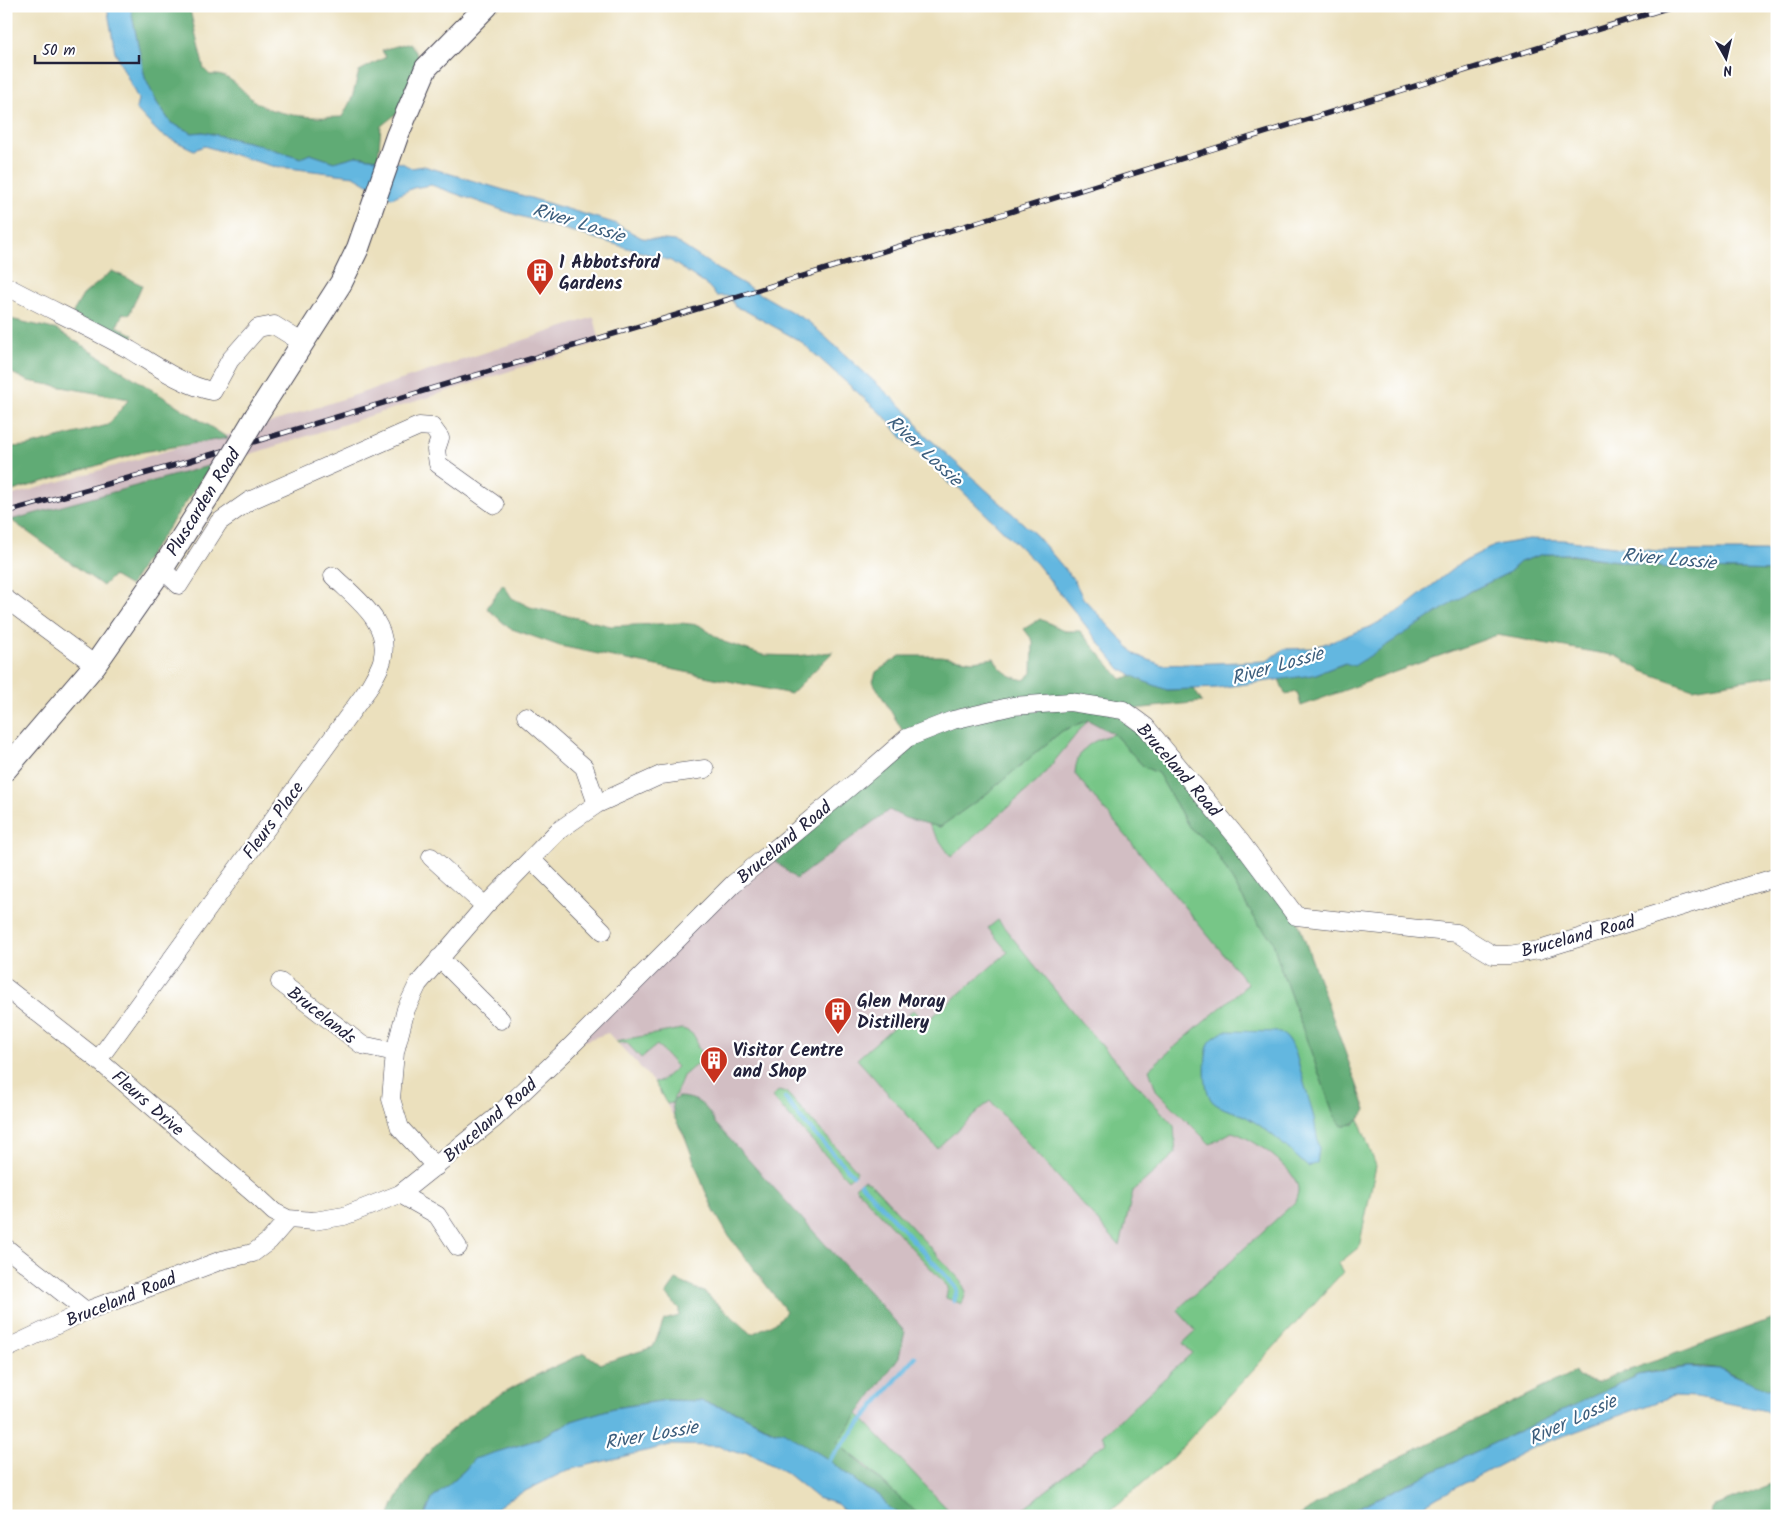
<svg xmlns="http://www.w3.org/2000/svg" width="1783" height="1522" viewBox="0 0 1783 1522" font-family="Kalam,sans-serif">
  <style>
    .industrial { fill: #d2bec3 }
    .green { fill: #77c687; stroke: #4c7461 }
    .forest { fill: #61ab74; stroke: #426658 }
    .water { fill: #64b7e0; stroke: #436c8e }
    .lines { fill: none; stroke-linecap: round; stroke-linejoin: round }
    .stream { stroke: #64b7e0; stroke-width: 4.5 }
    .minor-casing { stroke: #403e4e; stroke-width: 19 }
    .major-casing { stroke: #403e4e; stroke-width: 24 }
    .minor { stroke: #fff; stroke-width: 18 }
    .major { stroke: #fff; stroke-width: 22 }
    .rail-casing { stroke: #22223b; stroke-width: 5.5 }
    .rail { stroke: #fff; stroke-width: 4; stroke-dasharray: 11; stroke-linecap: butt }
    .major-bridge-casing { stroke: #403e4e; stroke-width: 24; stroke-linecap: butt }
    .major-bridge { stroke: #fff; stroke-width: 22 }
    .labels { text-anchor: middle; stroke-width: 4.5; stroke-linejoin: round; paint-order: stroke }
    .poi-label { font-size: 18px; font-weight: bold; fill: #22223b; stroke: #fff; text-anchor: start }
    .street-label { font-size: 18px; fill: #22223b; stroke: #fff }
    .water-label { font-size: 19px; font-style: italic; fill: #3c5e7d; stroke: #fff }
  </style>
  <rect width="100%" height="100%" fill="#fff"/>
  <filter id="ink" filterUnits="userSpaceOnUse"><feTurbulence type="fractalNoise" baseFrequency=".02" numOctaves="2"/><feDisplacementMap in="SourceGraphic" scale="10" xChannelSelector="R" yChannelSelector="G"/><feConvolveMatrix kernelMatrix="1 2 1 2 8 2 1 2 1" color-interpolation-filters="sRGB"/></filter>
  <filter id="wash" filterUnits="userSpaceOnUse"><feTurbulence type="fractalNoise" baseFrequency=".0096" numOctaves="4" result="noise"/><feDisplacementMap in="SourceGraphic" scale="20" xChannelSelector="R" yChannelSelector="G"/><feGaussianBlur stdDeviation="1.12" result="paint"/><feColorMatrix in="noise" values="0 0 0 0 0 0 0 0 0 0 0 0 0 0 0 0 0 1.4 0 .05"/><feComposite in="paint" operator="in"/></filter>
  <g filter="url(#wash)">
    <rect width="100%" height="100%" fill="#ebe0bd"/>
    <path class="industrial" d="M594,317L600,342L229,461L6,521V497L173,449L248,430Z
      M1069,710L1118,724L1285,921L1359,1247L1338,1264L1343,1272L1171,1459L1104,1516H921L905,1504L837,1443L872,1393L774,1295L730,1238L704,1188L685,1137L654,1082L608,1033L581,1042L733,884L875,766Z"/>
    <path class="green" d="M1088,720L1039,780L951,857L928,824L940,827L985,795L1062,731Z
      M1114,734L1144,767L1158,773L1189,827L1212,846L1257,922L1272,939L1281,969L1334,1115L1353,1125L1359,1120L1376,1166L1359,1247L1338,1264L1343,1272L1171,1459L1104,1516H1015L1106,1442L1102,1436L1192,1353L1183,1343L1196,1331L1177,1310L1295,1202C1296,1198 1298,1194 1298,1190C1298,1169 1251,1137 1232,1132L1210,1144L1156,1090L1149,1069L1248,984L1075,774C1076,749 1092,740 1114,734Z
      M998,920L1080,1021L1174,1126L1176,1153L1133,1191L1120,1246L990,1101L937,1148L857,1059L913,1010L925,1023L1008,952L988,928Z
      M682,1029C691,1031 698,1037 697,1047L705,1057L683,1076L672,1103L667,1104L654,1082L661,1081L677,1067L657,1045L641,1058L626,1042L618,1043L616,1041Z
      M779,1090L786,1092L853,1166L857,1172L848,1180L772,1097Z
      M863,1180L870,1182L962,1282L966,1293L962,1304L946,1298L948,1287L855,1187Z
      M858,1414L954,1516H921L905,1504L865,1465L837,1443Z"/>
    <path class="forest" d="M130,6H189L204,69L210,75C230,73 238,87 252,99C257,104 266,108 272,110C295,117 319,118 342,117L352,98L359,71L386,57L382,51L409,43L426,68L410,103L381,126L378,159L356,156L334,162L310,154L301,158L252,143L203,132L192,133L171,123L157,103L145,78Z
      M112,271L142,285L129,315L123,313L117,326L134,335L128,345L72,314L83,295Z
      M6,318L58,330L228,438L142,452L6,493V447L27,446L108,425L129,399L28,381L6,370Z
      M212,465L147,558L130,586L113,576L103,586L11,520Z
      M1543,554H1563L1669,568L1777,571V675L1693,689L1642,671L1617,656L1497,635L1301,706L1297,692L1285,694L1279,679L1313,675L1346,663L1419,623L1471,591L1508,573L1520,562Z
      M503,584L512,598L530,607L611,626L681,623L699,625L724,642L763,655L796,656L833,652L791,694L560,646L509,628L487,608Z
      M1040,619L1066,631H1080L1121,679L1133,676L1167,690L1194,689L1202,702L1124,710L1296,916L1366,1110C1359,1121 1354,1125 1342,1126L1334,1115L1281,969L1272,939L1257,922L1212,846L1189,827L1158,773L1144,767L1114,734L1088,720L1062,731L985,795L940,827L905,818L889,810L796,879L773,859L907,738L873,682L876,672L900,656H940L973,661L994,658C1000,671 1010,677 1024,680L1032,673L1033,641L1024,629Z
      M677,1097C698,1097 706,1105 715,1123L905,1332L899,1357L837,1443C866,1466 892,1493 921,1516H901L887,1506L879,1495L866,1489L826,1458L739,1413L701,1401L667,1400L614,1408L572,1421L536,1440L475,1459L465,1470L432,1499L425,1516H390C394,1500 402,1489 411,1476C453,1412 517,1383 585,1353L600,1364L653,1347L664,1320L679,1316V1309L666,1294L676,1280L704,1292L752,1334L778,1321L786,1311L730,1238L714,1211L704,1188L685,1137L674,1117L672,1103Z
      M1777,1317V1388C1755,1391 1739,1373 1719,1369C1693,1363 1664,1370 1638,1375L1340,1516H1299L1357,1478L1575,1372L1578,1378L1596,1382Z
      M1777,1482V1516H1709L1713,1507Z"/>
    <path class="water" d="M107,6H130L145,78L157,103L171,123L192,133L203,132L252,143L301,158L310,154L334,162L356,156L402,163L411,168L424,166L614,223L642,238L675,241L721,271L809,322L912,416L921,431L1037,536L1074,580L1083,598L1136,655L1162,665L1267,661L1284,649L1313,648L1370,627L1401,610L1463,561L1496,545L1529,539L1563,540L1657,551H1777V571L1669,568L1567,554H1543L1520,562L1508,573L1471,591L1354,666L1345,663L1313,675L1217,688L1167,690L1143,681L1120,669L1037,564L959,488L949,484L935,467L902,438L885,417L800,341L744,310L735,307L730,296H717L708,286L671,261L513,214L431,185L413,188L392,198L354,176L272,166L204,146L194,150L160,134L136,109L138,99L115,52Z
      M1225,1031L1280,1032L1287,1038L1295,1051L1314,1118L1319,1149L1317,1163L1308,1167C1289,1150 1271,1131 1248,1118C1238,1111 1223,1111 1213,1102C1203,1092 1204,1059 1208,1046C1210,1039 1218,1035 1225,1031Z
      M1688,1367L1720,1369L1767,1389L1777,1388V1413L1697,1397L1673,1396L1536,1446L1438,1497L1407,1516H1340L1638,1375Z
      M667,1400L701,1401L739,1413L774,1432L783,1431L826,1458L866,1489L879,1495L887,1506L901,1516H850L837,1504L817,1498L785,1472L747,1452L738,1453L718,1446L670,1445L568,1470L509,1499L485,1516H425L432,1499L465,1470L474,1459L536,1440L572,1421L614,1408Z"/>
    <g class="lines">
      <path class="stream" d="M785,1098L801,1119L853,1175
        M861,1184L955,1286L957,1291L954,1301
        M826,1464L915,1357"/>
    </g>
  </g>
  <g filter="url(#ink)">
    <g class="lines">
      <g class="minor-casing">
        <path id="minor" d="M6,286C47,308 89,327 130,350C153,364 186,387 213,391L230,360L258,328L274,325L303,343
          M162,569L179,585L219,522L249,501L419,426L432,427L440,438L436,450L438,464L495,505
          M6,599L95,665
          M526,716L584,767L597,804
          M431,857L485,906
          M531,859L603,931
          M439,958L501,1020
          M280,982L362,1045L395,1052
          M6,988L98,1060L259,1198L274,1212L288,1219L314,1221L344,1216L400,1194L494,1119L566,1051L733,884L875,766L907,738L953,720L1013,706L1070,702L1123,710L1146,727L1240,841L1296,916L1457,933L1493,955H1509L1539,950L1777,877
          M98,1060L368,689C372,681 379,671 382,661C392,623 357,600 333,576
          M436,1167L400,1128L391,1099L395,1052L406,1009L418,984L485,906L558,831L597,804L661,775L705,769
          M400,1194L437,1215L458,1247
          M6,1248L86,1311
          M6,1349L86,1311L222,1260L253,1253L269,1241L288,1219"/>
      </g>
      <g class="major-casing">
        <path id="major" d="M256,416L341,283L358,248L397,136L426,68L487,6
          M6,769L95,665L162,569L207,498"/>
      </g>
      <use href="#minor" class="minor"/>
      <use href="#major" class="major"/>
      <g class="rail-casing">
        <path id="rail" d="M6,512L183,463L710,305L1673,6"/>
      </g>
      <use href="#rail" class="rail"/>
      <g class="major-bridge-casing">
        <path id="major-bridge" d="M207,498L256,416"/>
      </g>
      <use href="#major-bridge" class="major-bridge"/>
    </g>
  </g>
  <defs>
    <g id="building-pin" transform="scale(1.4375)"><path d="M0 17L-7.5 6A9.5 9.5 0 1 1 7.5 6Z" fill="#c8321e" stroke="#fff"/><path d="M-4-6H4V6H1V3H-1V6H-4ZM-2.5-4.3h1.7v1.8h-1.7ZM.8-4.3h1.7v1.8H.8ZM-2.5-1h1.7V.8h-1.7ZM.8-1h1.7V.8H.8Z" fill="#fff"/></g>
  </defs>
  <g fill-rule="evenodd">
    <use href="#building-pin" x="540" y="272"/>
    <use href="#building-pin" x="838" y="1011"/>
    <use href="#building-pin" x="714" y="1060"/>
  </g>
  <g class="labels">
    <g class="poi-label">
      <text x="559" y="268">1 Abbotsford<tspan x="559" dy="21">Gardens</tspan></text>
      <text x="857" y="1007">Glen Moray<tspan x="857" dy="21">Distillery</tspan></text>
      <text x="733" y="1056">Visitor Centre<tspan x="733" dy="21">and Shop</tspan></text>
    </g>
    <g class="street-label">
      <text transform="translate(203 502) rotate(-58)" y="6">Pluscarden Road</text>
      <text transform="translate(1179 770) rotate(49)" y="6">Bruceland Road</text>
      <text transform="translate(273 820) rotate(-54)" y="6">Fleurs Place</text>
      <text transform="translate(784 842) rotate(-40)" y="6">Bruceland Road</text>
      <text transform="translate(1578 936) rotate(-15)" y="6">Bruceland Road</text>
      <text transform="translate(322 1015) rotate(38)" y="6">Brucelands</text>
      <text transform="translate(148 1103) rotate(41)" y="6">Fleurs Drive</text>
      <text transform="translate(490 1120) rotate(-41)" y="6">Bruceland Road</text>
      <text transform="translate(121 1299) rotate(-22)" y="6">Bruceland Road</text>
    </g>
    <g class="water-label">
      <text transform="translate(579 222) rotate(17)" y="7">River Lossie</text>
      <text transform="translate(925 450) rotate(43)" y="7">River Lossie</text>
      <text transform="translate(1669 558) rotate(5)" y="7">River Lossie</text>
      <text transform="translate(1277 665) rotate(-16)" y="7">River Lossie</text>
      <text transform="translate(1572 1419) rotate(-25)" y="7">River Lossie</text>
      <text transform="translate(651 1434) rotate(-10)" y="7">River Lossie</text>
    </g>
  </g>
  <rect width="1783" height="1522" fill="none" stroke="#fff" stroke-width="25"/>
  <g transform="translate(1726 58) rotate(172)" stroke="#ffffff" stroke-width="4" paint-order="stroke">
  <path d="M0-4L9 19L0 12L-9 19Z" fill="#22223b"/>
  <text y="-8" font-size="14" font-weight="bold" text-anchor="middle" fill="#22223b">N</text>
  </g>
  <path d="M35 55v8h104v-8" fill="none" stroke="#22223b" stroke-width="2.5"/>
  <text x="42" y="55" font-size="15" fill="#22223b" stroke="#ffffff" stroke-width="4" paint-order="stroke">50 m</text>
</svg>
